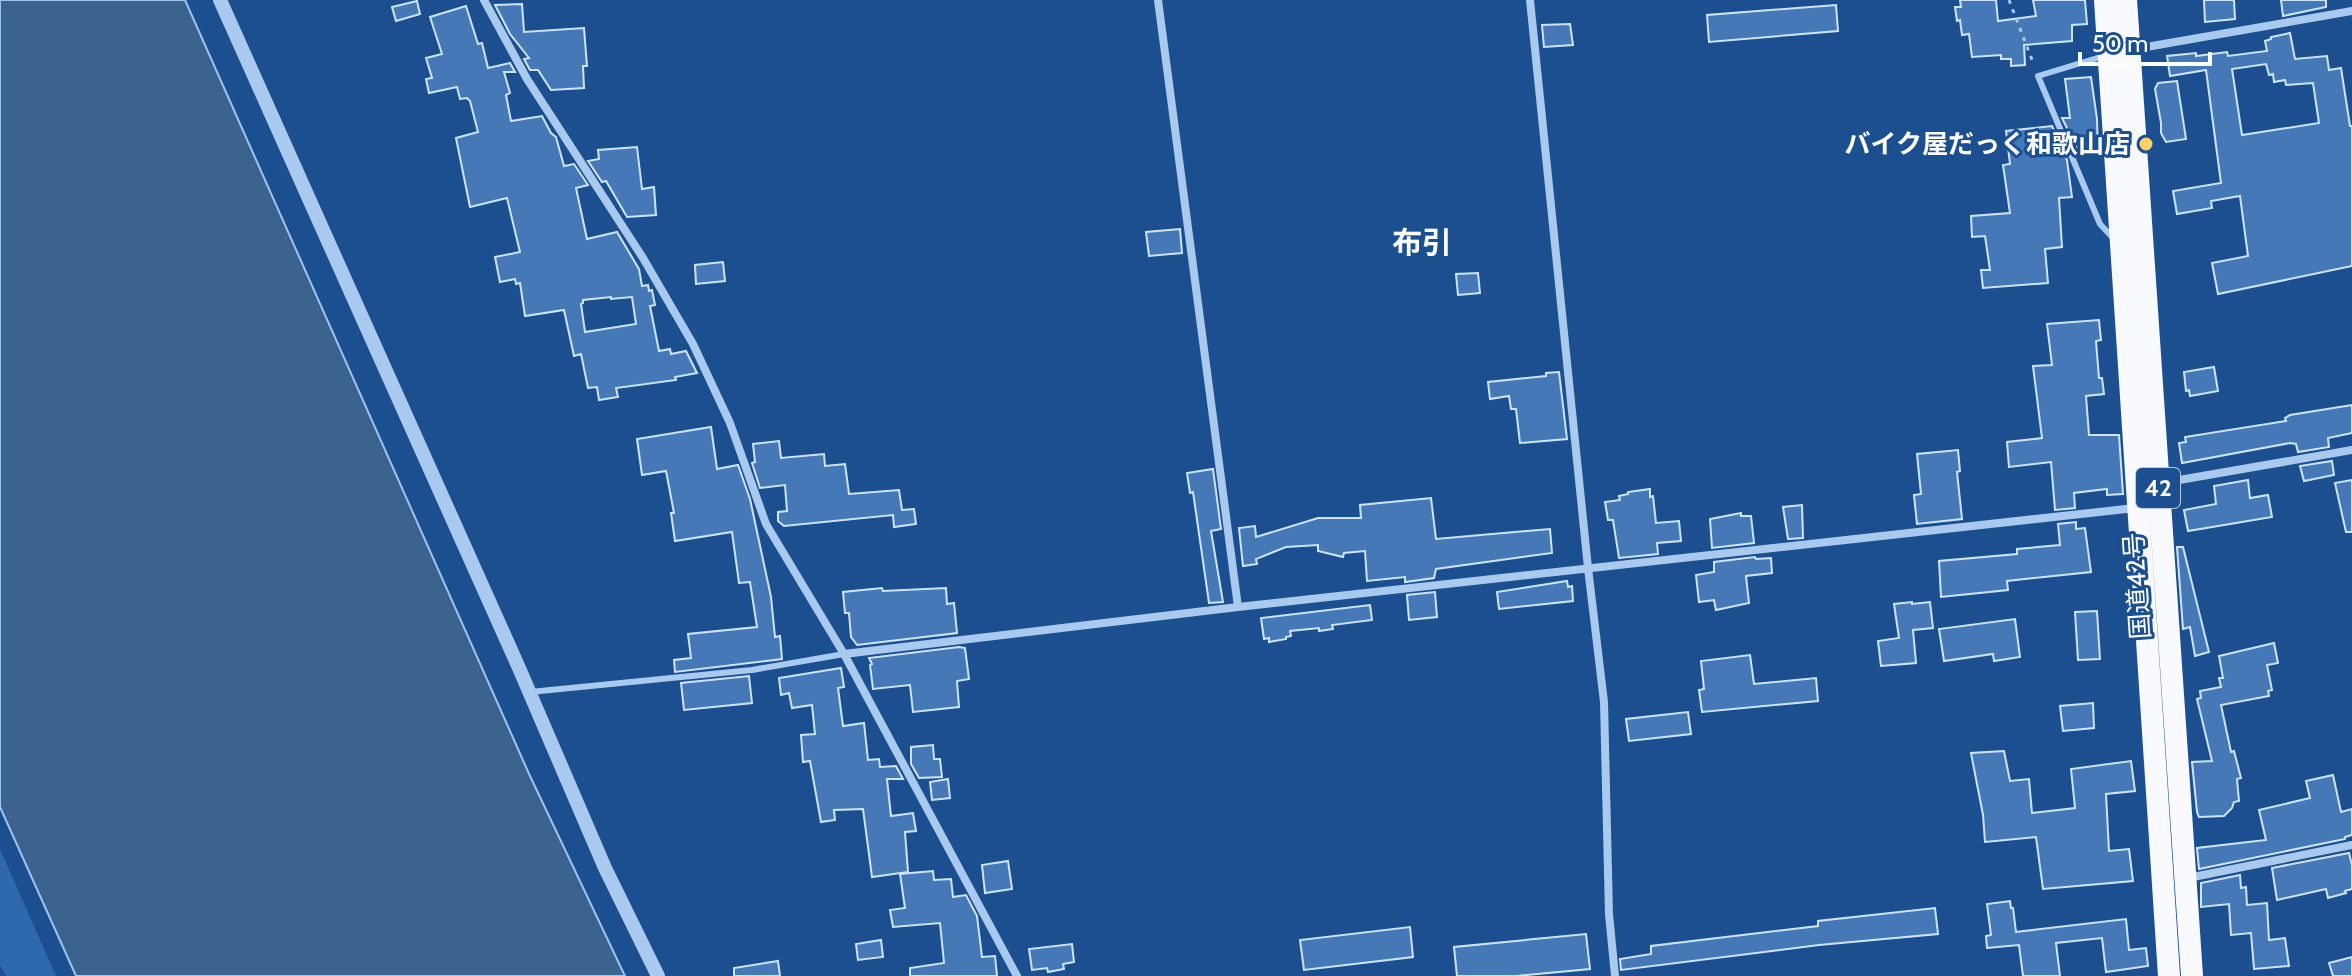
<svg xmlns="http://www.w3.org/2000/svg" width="2352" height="976" viewBox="0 0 2352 976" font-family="Cabin,'Noto Sans JP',sans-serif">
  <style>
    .green { fill: #2e69ad }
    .water { fill: #3c6290; stroke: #9cc4f0; stroke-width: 2 }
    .building { fill: #4478b7; stroke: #cfe3fa; stroke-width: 2; fill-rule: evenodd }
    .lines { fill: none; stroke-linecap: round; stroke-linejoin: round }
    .path { stroke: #a9c9ee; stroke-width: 3; stroke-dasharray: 4 6; stroke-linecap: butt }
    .service { stroke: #a9c9ee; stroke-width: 6 }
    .minor { stroke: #a9c9ee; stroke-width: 8 }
    .tertiary { stroke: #a9c9ee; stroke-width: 14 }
    .trunk { stroke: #f8faff; stroke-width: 22 }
    .poi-dot { fill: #ffd166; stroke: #1b4f8f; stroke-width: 3 }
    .labels { text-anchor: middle; stroke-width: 6; stroke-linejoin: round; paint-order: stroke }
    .shield { fill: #1b4f8f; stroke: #bbcadd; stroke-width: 2 }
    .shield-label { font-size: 24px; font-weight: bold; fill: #fff }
    .poi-label { font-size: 26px; font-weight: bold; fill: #fff; stroke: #1b4f8f; text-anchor: end }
    .street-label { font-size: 26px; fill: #fff; stroke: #1b4f8f }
    .quarter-label { font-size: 30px; font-weight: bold; fill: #fff; stroke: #1b4f8f }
  </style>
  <rect width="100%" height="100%" fill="#1b4f8f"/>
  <path class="green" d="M0,849L56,976H6L0,965Z"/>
  <path class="water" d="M0,0H185L530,776L625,976H76L0,807Z"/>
  <path class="building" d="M1960,0H1996L1998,21L2036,16L2033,0H2085L2087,24L2072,25V41L2024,45L2025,65L2011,66V59H2001V55L1972,57L1969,34L1962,35L1960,20L1957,21L1955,7H1961Z
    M2204,0H2234L2235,19L2205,22Z
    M2281,0H2326V7L2283,16Z
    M417,1L420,14L396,21L392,7Z
    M522,4L524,32L584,28L587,66H583L584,88L551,90L538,70H530L524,59L529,58L510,34L495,5Z
    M1836,5L1838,31L1709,42L1707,15Z
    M466,6L478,44L482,43L488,68L510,63L515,72H504L510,93L506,95L511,121L542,116L551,133L556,137L564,166L574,164L588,185L576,188L587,239L617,232L639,269L642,286L648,285L649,291L652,290L655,305L650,306L659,351L670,349L671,354L686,351L697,373L675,377L676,380L616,388L618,397L599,400L597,387L588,388L581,354L574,356L564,310L525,316L520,283L516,284L515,279L500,282L495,257L520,252L507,198L470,207L456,138L478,132L470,101L467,98L460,99L457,87L429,93L426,79L432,78L426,58L442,54L430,17ZM611,297V299L632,297L636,324L585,332L581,304L583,303V300Z
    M1570,24L1573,45L1544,47L1542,25Z
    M2290,33L2295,59L2327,56L2329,70L2341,68L2350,126H2352V266L2218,294L2212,263L2248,256L2240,196L2211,201L2212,208L2177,214L2173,191L2221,183L2206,70L2170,76L2167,56L2196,53V56L2227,52L2228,56L2267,51L2265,41L2271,39V37ZM2266,64L2269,75L2273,74L2274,82L2285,80L2286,85L2313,83L2319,123L2242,135L2232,69Z
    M2091,77L2097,119L2098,152L2079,153L2062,118H2070L2065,79Z
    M2177,81L2186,139L2166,142L2161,133V123L2155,89L2158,83Z
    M2052,126L2067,160L2072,197L2059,198L2062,247L2045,249L2048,283L1983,288L1981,270H1990L1985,236L1972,237L1971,216L2010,213L2003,165L2010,164L2006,131Z
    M637,147L642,189L654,187L656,215L627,217L606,181L602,182L588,161L599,159L598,150Z
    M1180,229L1182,253L1149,256L1146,232Z
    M723,262L725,281L696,284L695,265Z
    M1478,273L1480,293L1458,295L1456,274Z
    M2099,320L2101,340L2096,341L2099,378H2102L2104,394L2086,396L2089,435H2119L2123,494L2107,495V489L2074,493L2075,508L2055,510L2051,462L2009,467L2007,442L2042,438L2033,366L2052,365L2047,324Z
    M2214,367L2218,391L2190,396L2189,390L2186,391L2184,372Z
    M1559,372L1567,439L1520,443L1516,409H1511L1509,396L1490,399L1488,382L1546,376V373Z
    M2352,405V433L2328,438L2329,447L2298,452L2296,444L2290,443L2182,463L2179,443L2186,442L2185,437L2286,421L2285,418L2290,415Z
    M711,427L717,469L738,465L750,499L771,597L775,637L780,636L782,659L675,672L674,660L691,658L688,634L757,627L750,582L739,583L732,532L675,541L671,513H674L666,471L642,475L637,439Z
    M779,441L781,458L824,454L825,466L845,464L849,494L899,490L902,510L914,509L916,524L894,527L893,515L784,526L778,521V512L787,511L785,485L760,488L752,463L755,462L753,444Z
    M1958,450L1960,471L1957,472L1962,519L1917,524L1914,495L1921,494L1917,454Z
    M2332,461L2334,475L2304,481L2300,466Z
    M1213,469L1221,529L1211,531L1223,602L1209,603L1193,492L1190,493L1187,473Z
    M2248,480L2250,498L2268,495L2272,517L2188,531L2184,510L2216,504L2214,486Z
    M2352,480V532H2346L2335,483Z
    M1650,489V497L1653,496L1656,523L1679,521L1681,541L1657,543L1658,554L1619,558L1613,520H1608L1605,502L1620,500L1619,496L1628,494V492Z
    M1431,498L1436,539L1550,529L1552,553L1436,569L1434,578L1405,582V577L1367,581L1365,551L1344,553L1343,557L1318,551V545L1286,547L1256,559L1257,564L1243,566L1239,528L1255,526L1256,537L1318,518H1361L1360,505Z
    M1802,505L1803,538L1788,539L1783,507Z
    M1741,513V516H1751L1754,543L1712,548L1710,519Z
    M2076,522V529L2085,528L2091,572L2007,581L2008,590L1941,597L1939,561L2017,554V549L2060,545L2058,524Z
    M2177,547H2183L2209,652L2195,656L2190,627L2183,629Z
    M1755,557L1756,559L1771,558L1772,573L1746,576L1749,603L1716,610L1714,600L1699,602L1696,575L1714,572V562Z
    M1567,581L1568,587L1572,586L1573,601L1499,609L1497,592Z
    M882,588L883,591L946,588L947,604L954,603L957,633L857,645L851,637L849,613H845L843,592Z
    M1435,592L1437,617L1409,620L1407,595Z
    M1912,602V604L1930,602L1933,628L1913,630L1916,663L1881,666L1878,641L1899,638L1894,604Z
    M1370,605L1372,620L1332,625L1333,629L1319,631V628L1290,631L1291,636L1286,637V639L1269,642V638L1264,639L1261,618Z
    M2097,611L2100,659L2078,660L2075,612Z
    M2015,619L2020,657L1994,661L1993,654L1944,661L1939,629Z
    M2274,643L2278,663L2267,665L2272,690L2268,691L2269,696L2221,705L2231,752L2234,751L2241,778L2237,779L2239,801L2234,802L2232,808L2224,816L2199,817L2197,812L2192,762L2212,761L2197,699L2201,698L2200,691L2221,687L2219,678H2223L2219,656Z
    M959,647L965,648L969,679L957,681L959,707L913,712L910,685L873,689L870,665L872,664L869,658Z
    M1750,655L1754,684L1816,678L1818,701L1702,712L1699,690L1704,689L1701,661Z
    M841,668L844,687L838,688L843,726L864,723L868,760L879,759L880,767L896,766L903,779H887L891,816L913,813L916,831L905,832L908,872L872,877L863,809L834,810L835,820L821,822L810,761L803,762L801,735L815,734L812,705L792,708L789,693L781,695L779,678Z
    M749,676L752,703L684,710L681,683Z
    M2093,703L2094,728L2063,731L2060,706Z
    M1688,712L1691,734L1629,741L1626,719Z
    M933,745L934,759H940L942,777L919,778L911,764V747Z
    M2004,751L2010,781L2029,779L2032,813L2075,808L2071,769L2131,761L2135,791L2106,794L2109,851L2129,849L2133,881L2043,889L2036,837L1985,842L1983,815L1971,753Z
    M2333,775L2341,812L2352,809V835L2345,837V839L2199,869L2197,848L2266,840L2259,810L2310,798L2306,781Z
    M948,779L950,798L932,800L930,782Z
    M2349,853L2352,865V889L2345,891L2346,893L2328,898L2326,889L2277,900L2272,868Z
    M1008,861L1012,889L985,893L982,865Z
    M933,871L934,880L951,879L953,897L966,895L977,916L982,957L995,956L997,976H910V968L944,963L940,923L893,927L890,910L905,908L900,874Z
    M2240,875L2241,888L2246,887L2247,905L2267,903L2269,940L2285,938L2289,966L2254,969L2251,933L2231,935L2229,904L2201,907V883Z
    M2010,901L2011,908H2013L2016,932L2126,919L2129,950L2146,948L2148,966L2106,972L2102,938L2056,943L2060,976H2023L2019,945L1987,948L1986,936L1991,935L1987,904Z
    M1935,908L1938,934L1819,945L1621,970L1620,959L1651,954V946L1818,926V921Z
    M1410,927L1413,957L1304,970L1300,940Z
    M1586,934L1590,969L1516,976H1457L1454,947Z
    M881,940L883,957L858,960L856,944Z
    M1072,944L1074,962L1063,964L1064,969L1048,972L1047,968L1032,970L1029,949Z
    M2352,957V976H2333L2329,963Z
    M778,961L780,976H734V968Z"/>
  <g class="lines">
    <path class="path" d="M2009,0L2034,65"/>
    <path class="service" d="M2104,56L2038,76L2100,224L2113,238
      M530,692L752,670L844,654"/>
    <path class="minor" d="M484,0L527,79L643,258L693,344L730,423L766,524L844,654L1017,976
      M1158,0L1238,607
      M1530,0L1588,568L1604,702L1609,914L1615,976
      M2129,50L2352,11
      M2162,483L2352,450
      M844,654L1238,607L2135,508
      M2188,878L2352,845"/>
    <path class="tertiary" d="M220,0L519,668L605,868L658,976"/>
    <path class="trunk" d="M2105,0L2169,976
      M2126,0L2192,976"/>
  </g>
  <circle class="poi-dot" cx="2146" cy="144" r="8"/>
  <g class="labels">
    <rect class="shield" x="2136" y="468" width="44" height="40" rx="6"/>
    <g class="shield-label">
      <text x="2158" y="496">42</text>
    </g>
    <g class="poi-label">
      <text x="2130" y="153">バイク屋だっく和歌山店</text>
    </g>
    <g class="street-label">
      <text transform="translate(2137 586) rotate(-94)" y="9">国道42号</text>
    </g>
    <g class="quarter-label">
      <text x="1422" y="253">布引</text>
    </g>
  </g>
  <path d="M2080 52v12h130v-12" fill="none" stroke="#ffffff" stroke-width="4"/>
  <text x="2092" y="52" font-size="24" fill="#ffffff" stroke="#1b4f8f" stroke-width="6" paint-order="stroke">50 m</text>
</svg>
